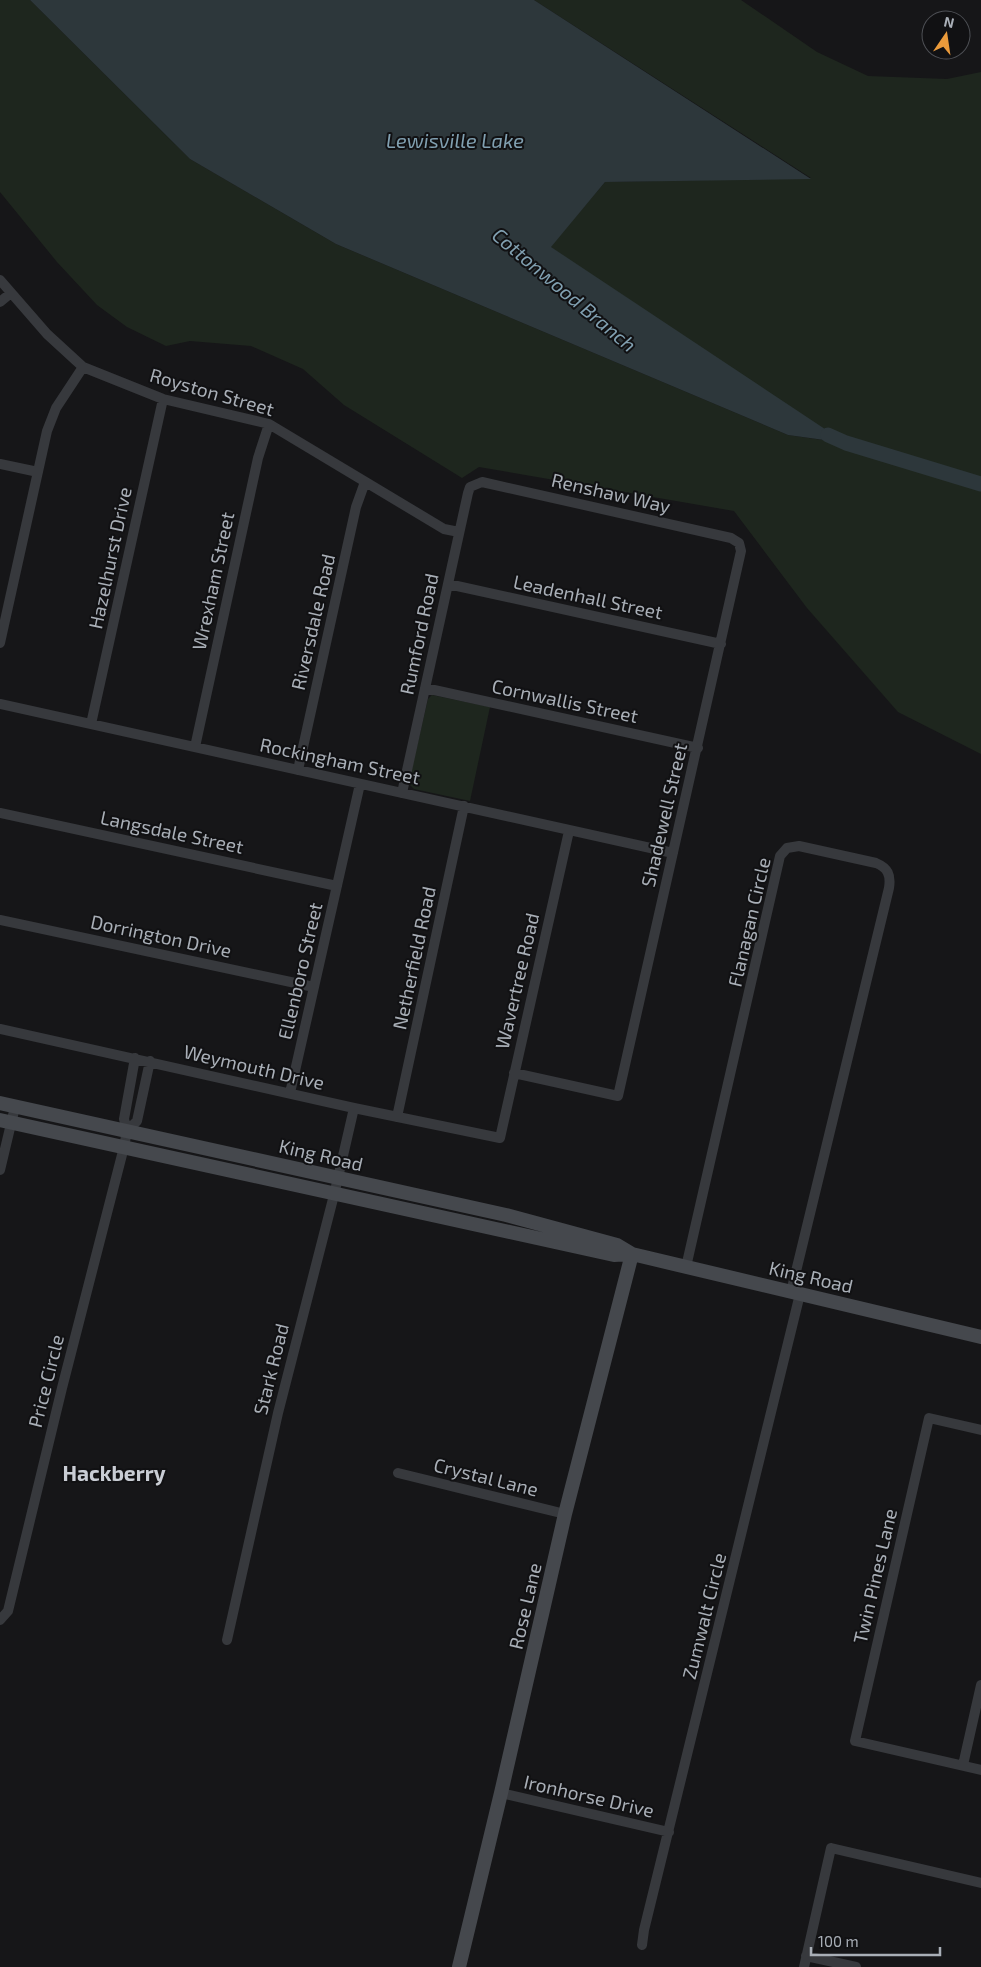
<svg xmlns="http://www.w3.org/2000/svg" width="981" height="1967" viewBox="0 0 981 1967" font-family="'Exo 2',sans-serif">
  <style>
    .green { fill: #1e261e }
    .water { fill: #2d373b }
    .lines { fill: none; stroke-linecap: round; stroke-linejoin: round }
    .river { stroke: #2d373b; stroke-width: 15 }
    .street { stroke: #37393d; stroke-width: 10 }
    .secondary { stroke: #45484d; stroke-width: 14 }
    .labels { text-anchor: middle; stroke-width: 4; stroke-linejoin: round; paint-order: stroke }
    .street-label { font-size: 19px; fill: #a9afb7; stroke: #111113 }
    .water-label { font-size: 20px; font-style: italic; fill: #81a0b1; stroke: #111113 }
    .quarter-label { font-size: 21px; font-weight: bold; fill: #c9cdd4; stroke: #111113 }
  </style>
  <rect width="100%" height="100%" fill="#161618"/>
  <path class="green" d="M0,0H30L190,159L336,244L788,435L844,443L550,247L605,182L811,178L534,0H741L817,52L868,76L947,79L981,72V754L898,712L807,608L734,511L479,467L462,478L344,405L303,369L251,346L190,341L166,346L127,327L97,305L57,262L0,192Z
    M432,695L490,707L470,801L414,789L410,785L409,781L428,699Z"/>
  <path class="water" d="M30,0H534L811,179L605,182L551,247L846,443L788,435L336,244L190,159Z"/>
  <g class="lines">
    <path class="river" d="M828,435L846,443L981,484"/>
    <path class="street" d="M0,280L47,334L83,367L163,399L269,424L444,529L459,532
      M0,302L11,293
      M0,464L38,472
      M448,584L721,644
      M0,643L47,431L56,408L83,367
      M425,688L698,748
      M0,704L673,853
      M91,724L163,399
      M195,747L258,458L269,424
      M298,770L356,507L365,482
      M402,793L468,493L470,487L482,482L731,538L739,543L741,551L618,1096L514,1073
      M0,813L337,886
      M0,920L314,987
      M0,1029L354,1108L500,1138L569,831
      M290,1093L360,784
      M397,1117L464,806
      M127,1131L137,1121L150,1061
      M0,1170L15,1107
      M686,1267L780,856L787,848L799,846L876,863C888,868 891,875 889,888L791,1292
      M981,1430L929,1418L855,1741L981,1770
      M398,1473L565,1514
      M0,1620L8,1611L62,1388L124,1147L127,1131L124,1119L135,1058
      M227,1640L278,1413L334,1195L354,1108
      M963,1765L981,1685
      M501,1793L669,1832
      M642,1945L644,1930L800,1294
      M806,1956L856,1967
      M804,1967L831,1848L981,1883"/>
    <path class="secondary" d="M0,1103L506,1215L617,1245L632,1254L981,1337
      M0,1120L614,1255L632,1254
      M459,1967L501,1793L565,1514L632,1254"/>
  </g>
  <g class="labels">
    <g class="street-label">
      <text transform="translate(212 392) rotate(16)" y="7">Royston Street</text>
      <text transform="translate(611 493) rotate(13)" y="7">Renshaw Way</text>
      <text transform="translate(110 558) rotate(-78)" y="7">Hazelhurst Drive</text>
      <text transform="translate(213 581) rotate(-78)" y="7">Wrexham Street</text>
      <text transform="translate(588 597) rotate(12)" y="7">Leadenhall Street</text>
      <text transform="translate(313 622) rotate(-77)" y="7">Riversdale Road</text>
      <text transform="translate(419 634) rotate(-78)" y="7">Rumford Road</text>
      <text transform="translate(565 701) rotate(12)" y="7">Cornwallis Street</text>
      <text transform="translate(340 761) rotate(12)" y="7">Rockingham Street</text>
      <text transform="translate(664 815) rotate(-77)" y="7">Shadewell Street</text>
      <text transform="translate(172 832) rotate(12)" y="7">Langsdale Street</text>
      <text transform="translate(749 922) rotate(-77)" y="7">Flanagan Circle</text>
      <text transform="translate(161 936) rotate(12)" y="7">Dorrington Drive</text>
      <text transform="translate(414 958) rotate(-78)" y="7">Netherfield Road</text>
      <text transform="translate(300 971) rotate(-77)" y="7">Ellenboro Street</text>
      <text transform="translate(517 981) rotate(-77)" y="7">Wavertree Road</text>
      <text transform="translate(254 1067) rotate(13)" y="7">Weymouth Drive</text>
      <text transform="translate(321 1155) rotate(13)" y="7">King Road</text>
      <text transform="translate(811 1277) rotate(13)" y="7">King Road</text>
      <text transform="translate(271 1369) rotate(-76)" y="7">Stark Road</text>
      <text transform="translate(46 1381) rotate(-76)" y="7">Price Circle</text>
      <text transform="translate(486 1477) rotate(14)" y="7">Crystal Lane</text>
      <text transform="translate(875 1576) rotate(-77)" y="7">Twin Pines Lane</text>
      <text transform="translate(525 1606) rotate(-77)" y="7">Rose Lane</text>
      <text transform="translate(704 1616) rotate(-76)" y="7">Zumwalt Circle</text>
      <text transform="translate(589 1796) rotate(13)" y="7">Ironhorse Drive</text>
    </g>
    <g class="water-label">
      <text x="455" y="148">Lewisville Lake</text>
      <text transform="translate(564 290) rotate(40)" y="7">Cottonwood Branch</text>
    </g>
    <g class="quarter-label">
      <text x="114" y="1481">Hackberry</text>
    </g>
  </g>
  <g transform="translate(946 35) rotate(13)"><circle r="24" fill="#111113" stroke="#4e5055"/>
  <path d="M0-4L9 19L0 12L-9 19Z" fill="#eb9b3b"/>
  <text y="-8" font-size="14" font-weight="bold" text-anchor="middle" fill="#a9afb7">N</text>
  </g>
  <path d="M811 1947v8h129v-8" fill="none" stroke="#a9afb7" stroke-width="2.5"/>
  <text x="818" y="1947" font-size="15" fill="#a9afb7" stroke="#111113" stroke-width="4" paint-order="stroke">100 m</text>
</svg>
